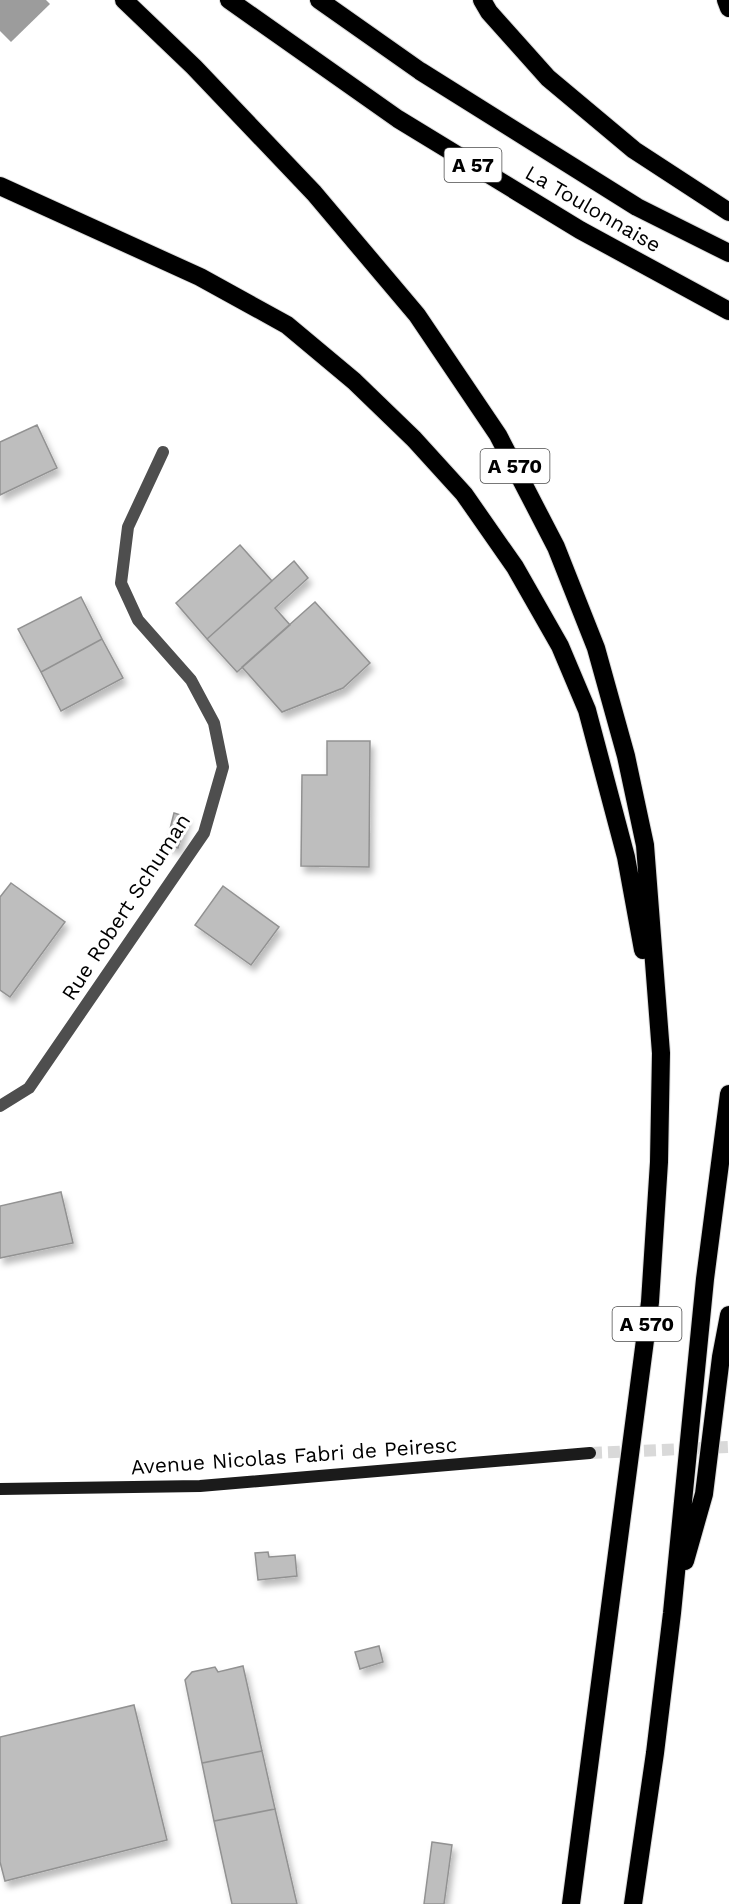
<svg xmlns="http://www.w3.org/2000/svg" width="729" height="1904" viewBox="0 0 729 1904" font-family="'Work Sans',sans-serif">
  <style>
    .water { fill: #9c9c9c }
    .building { fill: #bebebe; stroke: #929292; stroke-width: 1.5; filter: url(#shadow) }
    .lines { fill: none; stroke-linecap: round; stroke-linejoin: round }
    .secondary-tunnel { stroke: #d9d9d9; stroke-width: 12; stroke-dasharray: 12 6; stroke-linecap: butt }
    .highway-casing { stroke: #dbdbdb; stroke-width: 20 }
    .street { stroke: #4e4e4e; stroke-width: 12 }
    .secondary { stroke: #1b1b1b; stroke-width: 12 }
    .highway { stroke: #000; stroke-width: 18 }
    .labels { text-anchor: middle; stroke-width: 6; stroke-linejoin: round; paint-order: stroke }
    .shield { fill: #fff; stroke: #4c4c4c; stroke-width: 1.5 }
    .shield-label { font-size: 20px; font-weight: bold; fill: #000 }
    .street-label { font-size: 21px; fill: #000; stroke: #fff }
  </style>
  <defs>
    <filter id="shadow"><feDropShadow dx="3.5" dy="6" stdDeviation="3" flood-color="#0004"/></filter>
  </defs>
  <rect width="100%" height="100%" fill="#fff"/>
  <path class="water" d="M0,0H46L50,4L11,42L0,31Z"/>
  <path class="building" d="M37,425L57,468L0,495V442Z
    M240,545L272,581L207,639L176,603Z
    M294,561L308,578L275,608L290,625L237,672L207,639Z
    M81,597L102,639L41,672L18,629Z
    M315,602L370,663L343,688L282,712L242,667Z
    M102,639L123,678L61,711L41,672Z
    M327,741H370L369,867L301,866L302,775H327Z
    M174,813L187,817L178,848L166,845Z
    M11,883L65,922L10,997L0,990V897Z
    M223,886L279,927L251,965L195,925Z
    M61,1192L73,1243L0,1258V1206Z
    M268,1552L269,1557L295,1555L297,1576L258,1580L255,1553Z
    M379,1646L383,1662L360,1669L355,1652Z
    M243,1666L262,1751L202,1763L185,1680L192,1672L215,1667L218,1672Z
    M134,1705L167,1840L5,1881L0,1862V1737Z
    M262,1751L275,1809L214,1821L202,1763Z
    M275,1809L297,1904H232L214,1821Z
    M432,1842L452,1845L444,1904H424Z"/>
  <g class="lines">
    <path class="secondary-tunnel" d="M590,1453L729,1447"/>
    <g class="highway-casing">
      <path id="highway" d="M124,0L194,67L314,193L417,315L498,435L556,547L596,648L626,756L645,845L661,1053L659,1162L650,1302L571,1904
        M229,0L398,119L580,230L729,311
        M319,0L420,71L637,207L729,253
        M482,0L489,12L548,78L634,150L729,212
        M726,0L729,8
        M0,186L200,277L287,325L354,381L414,439L464,494L515,567L560,646L587,710L626,857L643,950
        M685,1561L704,1494L721,1357L729,1315
        M633,1904L655,1753L672,1613L705,1279L729,1094"/>
    </g>
    <path class="street" d="M0,1106L29,1088L204,833L223,767L214,723L191,680L138,620L121,583L128,527L163,452"/>
    <path class="secondary" d="M0,1489L200,1486L590,1453"/>
    <use href="#highway" class="highway"/>
  </g>
  <g class="labels">
    <g class="shield">
      <rect x="444.5" y="148" width="57" height="34" rx="4.5"/>
      <rect x="480.5" y="449" width="69" height="34" rx="4.5"/>
      <rect x="612.5" y="1307" width="69" height="34" rx="4.5"/>
    </g>
    <g class="shield-label">
      <text x="473" y="172">A 57</text>
      <text x="515" y="473">A 570</text>
      <text x="647" y="1331">A 570</text>
    </g>
    <g class="street-label">
      <text transform="translate(593 209) rotate(30)" y="7">La Toulonnaise</text>
      <text transform="translate(126 907) rotate(-57)" y="7">Rue Robert Schuman</text>
      <text transform="translate(294 1456) rotate(-4)" y="7">Avenue Nicolas Fabri de Peiresc</text>
    </g>
  </g>
</svg>
